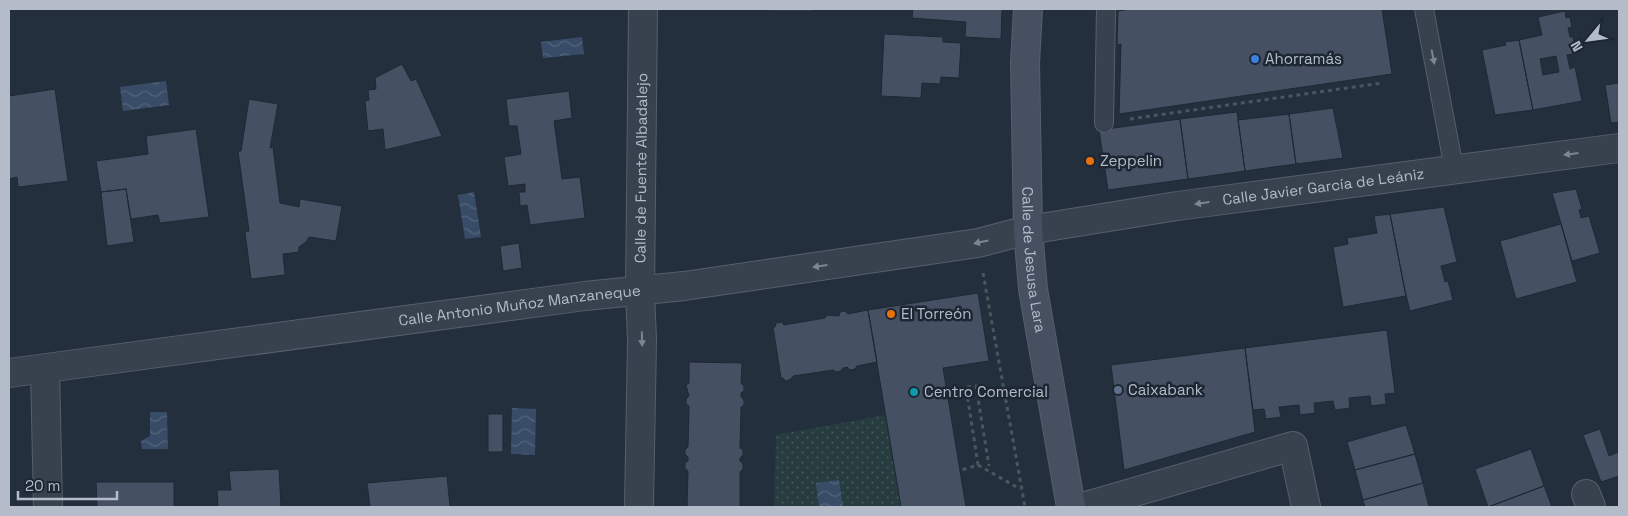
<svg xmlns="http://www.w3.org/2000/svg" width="1628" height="516" viewBox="0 0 1628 516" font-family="'Space Grotesk',sans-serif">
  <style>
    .green { fill: url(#green-dots) }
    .water { fill: url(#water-waves) }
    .building { fill: #455162; stroke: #1f2835; fill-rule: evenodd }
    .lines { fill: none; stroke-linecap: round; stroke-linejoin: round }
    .service-casing { stroke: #565f6c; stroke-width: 20 }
    .minor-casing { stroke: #565f6c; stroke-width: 30 }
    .secondary-casing { stroke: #565f6c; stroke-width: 30 }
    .path { stroke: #44595c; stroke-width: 3; stroke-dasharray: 4 4; stroke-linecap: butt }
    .service { stroke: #38414e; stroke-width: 18 }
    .minor { stroke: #38414e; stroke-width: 28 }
    .secondary { stroke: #465061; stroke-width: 28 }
    .oneway { fill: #7c8592 }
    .shop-dot { fill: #3f7fe0; stroke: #1d2633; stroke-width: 2 }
    .food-dot { fill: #e8710a; stroke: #1d2633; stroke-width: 2 }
    .service-dot { fill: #5c6f8a; stroke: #1d2633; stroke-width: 2 }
    .culture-dot { fill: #0f9aa8; stroke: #1d2633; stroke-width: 2 }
    .labels { text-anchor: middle; stroke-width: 5; stroke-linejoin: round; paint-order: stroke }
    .poi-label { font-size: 15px; fill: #b4bcc9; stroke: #1d2633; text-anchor: start }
    .street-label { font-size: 15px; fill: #b4bcc9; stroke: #1d2633 }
  </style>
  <defs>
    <pattern id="green-dots" width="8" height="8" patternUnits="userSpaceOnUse" patternTransform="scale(1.25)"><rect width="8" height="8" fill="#263c3f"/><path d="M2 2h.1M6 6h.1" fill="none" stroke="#435659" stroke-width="1.8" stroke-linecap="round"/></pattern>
    <pattern id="water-waves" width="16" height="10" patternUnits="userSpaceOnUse" patternTransform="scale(1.25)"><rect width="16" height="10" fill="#394c67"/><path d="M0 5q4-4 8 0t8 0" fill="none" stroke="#53647b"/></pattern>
  </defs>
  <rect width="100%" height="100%" fill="#242f3e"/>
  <path class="green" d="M885,415L901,507H774L776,435Z"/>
  <path class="water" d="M582,37L584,54L543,58L541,42Z
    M166,81L169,105L123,111L120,87Z
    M474,192L481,237L465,239L458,195Z
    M512,408L536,409L535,455L511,454Z
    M150,412H167L168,449H142L141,441L150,436Z
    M839,480L843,507H819L816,483Z"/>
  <path class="building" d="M769,9H814V11H769Z
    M913,9H1002L1001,39L965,37L966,22L912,18Z
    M1131,9H1382L1392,74L1119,114L1121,44L1117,45L1118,11Z
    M1565,11L1566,18L1570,17L1572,27L1568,28L1570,37H1573L1575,47L1571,48L1573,54L1567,55L1570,69L1575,67L1582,101L1533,110L1519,40L1542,35L1538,17ZM1556,56L1559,72L1543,75L1540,59Z
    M884,34L943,37V42L961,43L959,78L941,77L940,84L922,83L921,98L881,96Z
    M1519,40L1533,110L1495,115L1482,50L1506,45L1505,42Z
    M402,64L411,81L416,79L442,136L385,150L383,129L368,131L365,101L369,100L368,90L376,89L375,78Z
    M1619,83V122L1611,123L1605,85Z
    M55,89L68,181L18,187L17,177L9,179V96Z
    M569,91L572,118L554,121L562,179L580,177L585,218L530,225L527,205L520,206L519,192H525V184L508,186L504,157L521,154L517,126H509L506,99Z
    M249,99L278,104L270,148L273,147L280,203L299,207L300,199L342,206L336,241L309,237L306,242L299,247V252L283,254L285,275L251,279L245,232L249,231L238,151H241Z
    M1333,108L1343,158L1296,164L1289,114Z
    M1237,112L1245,171L1188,179L1180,119Z
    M1289,114L1296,164L1245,171L1238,120Z
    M1180,119L1188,179L1108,190L1099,130Z
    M196,129L209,217L160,223L158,215L131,219L126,189L101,192L96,161L148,154L146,136Z
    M126,189L134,242L107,246L101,192Z
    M1576,189L1582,209L1579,210L1581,218L1589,216L1600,253L1572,261L1552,193Z
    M1444,207L1457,262L1441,266L1445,282L1448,281L1453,300L1410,311L1405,291L1390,214Z
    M1390,214L1406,296L1343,307L1333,247L1348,244L1347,238L1377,233L1374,216Z
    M1561,224L1577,282L1516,299L1500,241Z
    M519,243L522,268L503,271L500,246Z
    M978,293L989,361L943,368L966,507H901L868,310Z
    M868,310L877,362L857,366L855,369L850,370L847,367L843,368L841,371L836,372L833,370L793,376L791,379L786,381L783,378H781L773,327H775L776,323L782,322L784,325L825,318L827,315L839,316L840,312L845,311L848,314Z
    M1387,330L1395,393L1385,394L1386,404L1371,406L1370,396L1349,398L1350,408L1335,410L1333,401L1314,403L1315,413L1300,415L1299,405L1279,407L1281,417L1266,419L1264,409L1253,410L1245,348Z
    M1245,348L1255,432L1124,470L1111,365Z
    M689,362L742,363L741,383L744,386V391L741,393V397L744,400V405L741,407V410L740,448L743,450V455L740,458V461L743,464V469L740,472V507H687L688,471L685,469V463L688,461V457L685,454V450L688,447L689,406L686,404V399L689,396L686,385L689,383Z
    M488,414H503V452H488Z
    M1406,425L1415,454L1355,470L1347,442Z
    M1600,429L1609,456L1619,452V476L1601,482L1583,435Z
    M1531,449L1544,486L1488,507L1475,469Z
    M1415,454L1423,483L1363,500L1355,470Z
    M279,469L281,507H218L217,490H231L229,471Z
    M447,476L450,507H370L367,483Z
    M96,482H174V507H97Z
    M1423,483L1429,507H1365L1363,500Z
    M1544,486L1552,507H1488Z"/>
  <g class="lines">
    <g class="service-casing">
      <path id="service" d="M1424,9L1454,169
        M1104,123L1106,9"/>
    </g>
    <g class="minor-casing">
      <g id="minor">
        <path d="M45,369L48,507"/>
        <path id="s1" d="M9,373L585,296L684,286L978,243L1028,230L1177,206L1619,148"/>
        <path d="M1586,494L1591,507"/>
        <path id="s2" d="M639,507L642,340L640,291L643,9"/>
        <path d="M1083,507L1293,446L1306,507"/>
      </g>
    </g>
    <g class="secondary-casing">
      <g id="secondary">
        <path id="s3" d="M1028,9L1025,63L1028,230L1033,289L1071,507"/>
      </g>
    </g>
    <path class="path" d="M1130,119L1382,83
      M983,273L1025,507
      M978,465L966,387L976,386L989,466
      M955,472L978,465L1020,489"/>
    <use href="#service" class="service"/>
    <use href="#minor" class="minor"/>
    <use href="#secondary" class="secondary"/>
  </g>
  <defs><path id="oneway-solid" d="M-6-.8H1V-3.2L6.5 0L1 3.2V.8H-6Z" transform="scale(1.25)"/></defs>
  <g class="oneway">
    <use href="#oneway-solid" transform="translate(1433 57) rotate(79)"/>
    <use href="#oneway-solid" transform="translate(1571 154) rotate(173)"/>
    <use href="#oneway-solid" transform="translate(1202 203) rotate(172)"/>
    <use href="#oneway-solid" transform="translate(981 242) rotate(168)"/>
    <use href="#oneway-solid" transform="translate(820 266) rotate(172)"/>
    <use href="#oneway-solid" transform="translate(642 339) rotate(89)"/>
  </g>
  <circle class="shop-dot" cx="1255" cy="59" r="5"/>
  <g class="food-dot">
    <circle cx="1090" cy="161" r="5"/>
    <circle cx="891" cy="314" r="5"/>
  </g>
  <circle class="service-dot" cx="1118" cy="390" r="5"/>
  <circle class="culture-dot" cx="914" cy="392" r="5"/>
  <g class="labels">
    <g class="poi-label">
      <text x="1265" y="64">Ahorramás</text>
      <text x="1100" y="166">Zeppelin</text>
      <text x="901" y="319">El Torreón</text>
      <text x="1128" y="395">Caixabank</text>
      <text x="924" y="397">Centro Comercial</text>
    </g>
    <g class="street-label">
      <text dy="5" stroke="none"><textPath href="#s2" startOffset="339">Calle de Fuente Albadalejo</textPath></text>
      <text dy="5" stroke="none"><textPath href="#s1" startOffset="1328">Calle Javier García de Leániz</textPath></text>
      <text dy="5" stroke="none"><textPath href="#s3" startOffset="251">Calle de Jesusa Lara</textPath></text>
      <text dy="5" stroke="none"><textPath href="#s1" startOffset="515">Calle Antonio Muñoz Manzaneque</textPath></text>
    </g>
  </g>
  <rect width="1628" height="516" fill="none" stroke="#b4bcc9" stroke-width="20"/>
  <g transform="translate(1588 40) rotate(241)" stroke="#1d2633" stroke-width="4" paint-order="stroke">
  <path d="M0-4L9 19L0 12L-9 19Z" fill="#b4bcc9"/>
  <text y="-8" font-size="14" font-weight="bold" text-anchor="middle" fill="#b4bcc9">N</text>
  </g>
  <path d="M18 491v8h99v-8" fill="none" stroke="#b4bcc9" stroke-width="2.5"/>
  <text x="25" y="491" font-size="15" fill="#b4bcc9" stroke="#1d2633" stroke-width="4" paint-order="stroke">20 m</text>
</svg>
